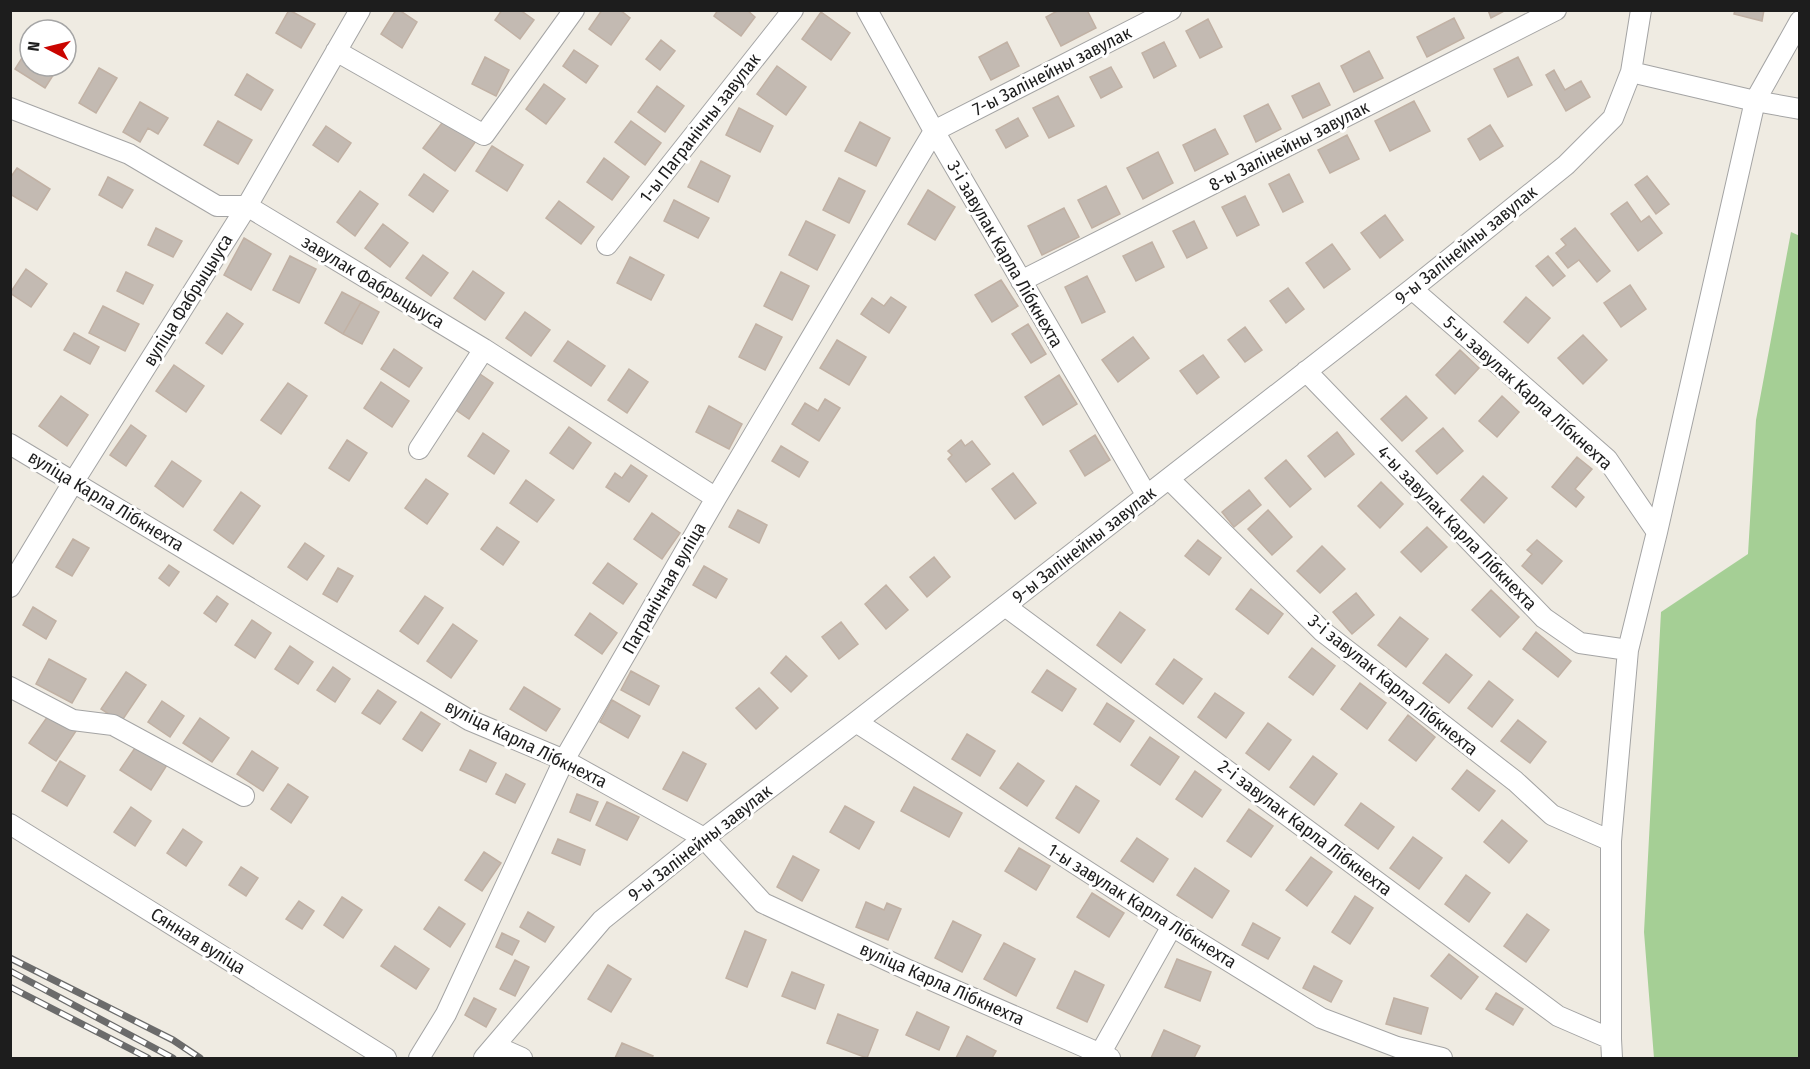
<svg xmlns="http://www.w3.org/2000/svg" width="1810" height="1069" viewBox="0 0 1810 1069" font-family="'Fira Sans Condensed',sans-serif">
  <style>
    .forest { fill: #a5cf95 }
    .building { fill: #c3bab2; stroke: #c1b1a4; stroke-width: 1.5 }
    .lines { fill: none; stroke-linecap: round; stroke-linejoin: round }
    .minor-casing { stroke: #a4a4a4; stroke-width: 22 }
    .minor { stroke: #fff; stroke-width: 20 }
    .rail-casing { stroke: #6b6b6b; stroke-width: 7 }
    .rail { stroke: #fff; stroke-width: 4.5; stroke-dasharray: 14; stroke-linecap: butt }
    .labels { text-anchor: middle; stroke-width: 6; stroke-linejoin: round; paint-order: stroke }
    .street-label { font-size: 18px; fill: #1d1d1d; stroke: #fff }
  </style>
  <rect width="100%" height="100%" fill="#efebe2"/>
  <path class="forest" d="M1791,232L1800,236L1799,1058H1654L1644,932L1661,612L1748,554L1756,420Z"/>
  <path class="building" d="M289,10L315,24L301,48L276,33Z
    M396,10H399L417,22L402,48L381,34Z
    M502,10H520L534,20L520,39L495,20Z
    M602,10H620L630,18L611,45L589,29Z
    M718,10H747L755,17L741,36L714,16Z
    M1059,10H1087L1096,28L1061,46L1046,17Z
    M1488,10H1506L1491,18Z
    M1735,10H1764L1762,21L1734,14Z
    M821,12L850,33L831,60L802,39Z
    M1454,18L1464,38L1427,57L1417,37Z
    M1208,19L1222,47L1200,58L1186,31Z
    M661,40L675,51L660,70L646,59Z
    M1007,42L1019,66L991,80L979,57Z
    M1164,42L1176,66L1154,78L1142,53Z
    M30,45V66H59L45,88L15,69Z
    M574,50L598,66L586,83L563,66Z
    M1369,51L1383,78L1354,92L1341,66Z
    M485,57L509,70L496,96L472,84Z
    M1518,57L1532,85L1508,97L1494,69Z
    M777,66L806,87L786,115L757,94Z
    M1111,67L1122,87L1101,98L1090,77Z
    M99,68L117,78L96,113L79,103Z
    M1554,70L1565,90L1581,81L1590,97L1566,111L1546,75Z
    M247,74L273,90L261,110L235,95Z
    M1319,83L1330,105L1303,118L1292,96Z
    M544,84L565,99L546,124L526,109Z
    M657,86L684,106L665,132L638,112Z
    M1058,96L1074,126L1049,138L1033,108Z
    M1414,101L1430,131L1390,151L1375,121Z
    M140,102L168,118L158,134L148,128L140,142L123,132Z
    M1268,104L1281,129L1256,142L1244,116Z
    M739,108L773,126L760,152L726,135Z
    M1018,118L1028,136L1006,148L996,130Z
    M445,119L476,141L455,171L423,148Z
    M218,121L252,140L238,164L204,145Z
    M631,121L661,143L645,165L615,142Z
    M860,122L890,138L876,166L845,151Z
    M1490,125L1503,146L1480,160L1468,139Z
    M326,126L351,143L338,162L313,145Z
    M1215,129L1228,154L1195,171L1183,145Z
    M1347,135L1359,159L1330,173L1318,150Z
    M492,146L523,165L507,191L476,171Z
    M1158,152L1173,183L1143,199L1127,168Z
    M604,158L629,177L612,200L587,182Z
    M701,161L730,176L718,202L688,187Z
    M17,168L50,189L37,210L10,194V178Z
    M424,174L448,191L433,212L409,195Z
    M1289,174L1303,202L1283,212L1269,184Z
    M1647,176L1669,204L1656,214L1635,185Z
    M108,177L133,190L122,208L99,195Z
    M839,178L865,191L849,223L823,210Z
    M1106,186L1120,214L1092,228L1078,200Z
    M928,190L955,207L935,240L908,224Z
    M360,191L378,204L355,236L337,222Z
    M1245,196L1259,225L1237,236L1222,207Z
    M674,200L709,218L698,238L664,221Z
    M559,201L594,227L581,244L546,218Z
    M1627,202L1641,222L1649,216L1662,233L1638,251L1611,214Z
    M1064,208L1079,237L1042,255L1028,226Z
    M1385,215L1403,240L1380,258L1361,233Z
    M806,221L835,235L817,270L789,255Z
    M1194,221L1207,248L1187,258L1173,231Z
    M383,224L408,243L390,267L365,248Z
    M156,228L182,241L173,257L148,245Z
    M1575,228L1610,271L1597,282L1579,260L1568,268L1556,253L1566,245L1561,239Z
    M244,238L271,254L251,290L224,275Z
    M1152,242L1164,267L1136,281L1123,256Z
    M1332,244L1350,269L1324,288L1306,263Z
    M423,255L448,273L431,296L406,278Z
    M290,256L316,269L299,303L273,290Z
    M1548,256L1565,276L1553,286L1536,266Z
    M630,257L664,275L651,300L617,283Z
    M26,269L47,284L31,307L10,293Z
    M473,271L504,293L485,320L454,298Z
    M126,272L153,285L143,304L117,291Z
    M781,272L809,286L792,320L764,306Z
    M1087,276L1105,312L1082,323L1065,287Z
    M1001,280L1018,306L992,322L975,295Z
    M1630,285L1646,309L1621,327L1604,303Z
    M1288,288L1304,309L1286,323L1270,301Z
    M342,292L361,302L343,334L325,323Z
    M891,297L906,307L889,333L861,314L872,298L884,306Z
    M1526,297L1550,318L1528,343L1504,322Z
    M361,302L379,312L362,344L343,334Z
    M103,306L139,324L125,351L89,333Z
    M525,312L550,330L531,356L506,338Z
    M227,313L243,324L222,354L206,343Z
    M756,324L782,337L765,370L739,357Z
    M1028,324L1046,354L1031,363L1012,334Z
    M1245,327L1262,350L1245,362L1228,340Z
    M74,333L99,347L90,364L64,350Z
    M1583,335L1607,360L1583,384L1558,358Z
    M1133,337L1149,358L1118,382L1102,360Z
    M837,340L866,357L849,385L820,368Z
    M568,341L605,366L591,386L554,361Z
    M394,349L422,368L409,387L381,369Z
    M1460,350L1479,368L1455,394L1436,375Z
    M1203,355L1219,377L1197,394L1180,371Z
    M174,365L204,386L186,412L156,391Z
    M629,369L648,382L627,413L608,400Z
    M477,372L493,383L469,419L453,408Z
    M1059,375L1077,404L1043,425L1025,397Z
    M381,382L409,401L392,427L364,408Z
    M288,383L307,396L281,434L261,420Z
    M61,396L88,415L67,446L39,426Z
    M1406,396L1427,418L1402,441L1381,419Z
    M1502,396L1519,412L1497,437L1479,421Z
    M825,399L840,408L819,441L792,424L805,403L818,411Z
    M709,406L742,424L729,449L696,432Z
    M131,425L146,436L126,466L110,455Z
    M569,427L591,443L573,469L550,453Z
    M1443,428L1463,451L1437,474L1416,451Z
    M1337,432L1354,454L1325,477L1308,456Z
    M483,433L509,451L494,474L468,456Z
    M1095,435L1110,460L1085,476L1070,451Z
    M347,440L367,453L349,481L329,468Z
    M961,440L965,446L972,441L990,464L966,482L948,459L952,455L948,451Z
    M781,446L808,462L799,477L772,461Z
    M1577,457L1592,469L1575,489L1584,497L1576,507L1552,487Z
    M1286,460L1311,489L1290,507L1265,478Z
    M172,461L201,481L183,507L155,486Z
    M631,465L647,476L629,502L606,487L615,473L622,478Z
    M1013,473L1036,503L1015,519L992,489Z
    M1483,476L1507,498L1484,523L1461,500Z
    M426,479L448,494L427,524L405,508Z
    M526,480L554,500L537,522L510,503Z
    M1381,482L1403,504L1380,528L1358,506Z
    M1249,490L1261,505L1234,527L1222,512Z
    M241,492L260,506L233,544L214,530Z
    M738,510L767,525L759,543L729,527Z
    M1268,510L1292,537L1272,555L1248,529Z
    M652,513L680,533L662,559L634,539Z
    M497,527L519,542L503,565L481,549Z
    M1427,527L1447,547L1421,572L1401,552Z
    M73,539L89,548L72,576L56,567Z
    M1198,540L1221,558L1209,575L1185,556Z
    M1537,540L1562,561L1542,584L1522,566L1532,554L1527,550Z
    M305,543L324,556L307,580L288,567Z
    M1322,546L1345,569L1320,593L1297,571Z
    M934,557L950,577L927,597L910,577Z
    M608,563L637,584L623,604L593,583Z
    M169,565L179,572L169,586L159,578Z
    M704,566L727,579L716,598L693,585Z
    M338,568L353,576L337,602L323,594Z
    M886,585L908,610L886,629L865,604Z
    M1251,589L1283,614L1268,634L1236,609Z
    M1491,590L1519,617L1500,637L1472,610Z
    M1356,593L1374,615L1352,634L1333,612Z
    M217,596L228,604L216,622L204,613Z
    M425,596L443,608L418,644L400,631Z
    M33,607L56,621L46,639L23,625Z
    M1120,612L1145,630L1121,663L1097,645Z
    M590,613L617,633L602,654L575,635Z
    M1400,617L1428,639L1406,667L1378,645Z
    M252,620L271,633L255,658L235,645Z
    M841,622L858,644L839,659L822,637Z
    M453,624L477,641L451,678L427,661Z
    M1536,632L1571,661L1558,677L1523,649Z
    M290,646L313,662L298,684L275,669Z
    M1312,648L1335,666L1313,695L1289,677Z
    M1446,654L1472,675L1449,703L1423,683Z
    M786,656L807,676L791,692L771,673Z
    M49,659L86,679L72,703L36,684Z
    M1174,659L1202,679L1183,704L1156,684Z
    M333,667L350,679L335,702L317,690Z
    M1047,670L1076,689L1062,711L1032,692Z
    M631,671L659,686L649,705L621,690Z
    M126,672L146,685L121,722L101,709Z
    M1489,681L1513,700L1492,727L1468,708Z
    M1360,683L1386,703L1367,729L1341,709Z
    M524,687L560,709L546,731L510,709Z
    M759,688L778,708L756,729L736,708Z
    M378,690L396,702L380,724L362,713Z
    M1215,693L1244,713L1226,738L1198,717Z
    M612,700L640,716L628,738L600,722Z
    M162,701L184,716L170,737L148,722Z
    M1107,703L1134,721L1120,742L1094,724Z
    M421,712L440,724L422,751L403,739Z
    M50,713L76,731L56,761L29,743Z
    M1408,715L1435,737L1416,761L1389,740Z
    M200,718L229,738L212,762L183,743Z
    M1518,720L1546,742L1530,763L1501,741Z
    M1268,723L1291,740L1269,770L1246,753Z
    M967,734L995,751L980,776L952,759Z
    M1150,737L1179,757L1160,785L1131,765Z
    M137,745L167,765L151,790L120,770Z
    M470,750L496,763L486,782L460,770Z
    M252,751L278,768L263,791L237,774Z
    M683,752L706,764L687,801L663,789Z
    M1313,756L1337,774L1314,805L1290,787Z
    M60,761L85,776L67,806L42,791Z
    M1018,763L1044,781L1027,806L1000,788Z
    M1467,770L1495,791L1479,811L1452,789Z
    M1195,771L1221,790L1202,817L1176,799Z
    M506,774L525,784L515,803L496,794Z
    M288,784L308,797L291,823L271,809Z
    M1076,786L1099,801L1079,833L1056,818Z
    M914,787L962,813L949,837L901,811Z
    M577,794L598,802L590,821L570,812Z
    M607,802L639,817L627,840L596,825Z
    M1361,803L1394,827L1378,849L1345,825Z
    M845,806L874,822L859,849L830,832Z
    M131,807L151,821L135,846L114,832Z
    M1249,809L1273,826L1251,857L1227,841Z
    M1502,820L1527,841L1509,863L1484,842Z
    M183,829L202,842L186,866L167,853Z
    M1413,837L1442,858L1419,889L1390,868Z
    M1137,838L1168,859L1153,882L1121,861Z
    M558,839L585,850L580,865L552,853Z
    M1019,848L1050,866L1036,890L1005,871Z
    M484,852L501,863L482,891L465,880Z
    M793,856L819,870L802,901L777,887Z
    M1311,857L1332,872L1307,906L1286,890Z
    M241,867L258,878L246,896L229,885Z
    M1195,868L1229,891L1212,918L1177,895Z
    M1466,875L1490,893L1469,922L1445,904Z
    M1092,893L1124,913L1109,937L1077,917Z
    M1355,896L1373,908L1350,944L1332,932Z
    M342,897L362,910L343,938L324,925Z
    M299,901L314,911L302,929L286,919Z
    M866,902L884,910L887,903L901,909L888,940L856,927Z
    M439,907L465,924L450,947L424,929Z
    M528,912L554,927L545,942L520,927Z
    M1527,914L1549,930L1526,962L1504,946Z
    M953,921L981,935L962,972L935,958Z
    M1253,923L1280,938L1268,959L1242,945Z
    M745,931L766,940L747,987L726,978Z
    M502,933L519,941L512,955L496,947Z
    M1004,943L1035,959L1016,996L984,979Z
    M395,946L429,969L416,989L381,966Z
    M1449,954L1478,977L1461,999L1431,976Z
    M1177,959L1211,972L1200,1001L1165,987Z
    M515,960L529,967L515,996L500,989Z
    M608,965L631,979L611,1012L588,999Z
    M1314,966L1342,981L1331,1002L1303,988Z
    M1075,971L1104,985L1087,1022L1057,1008Z
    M792,972L824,985L815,1009L782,996Z
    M1496,993L1523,1009L1513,1025L1486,1009Z
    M474,998L496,1009L486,1027L465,1015Z
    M1394,998L1428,1008L1421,1034L1386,1024Z
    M917,1012L949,1027L939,1050L906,1035Z
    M838,1014L878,1030L867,1058L827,1043Z
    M1164,1030L1200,1046L1194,1058H1151Z
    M967,1036L996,1051L992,1058H956Z
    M622,1043L653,1056L652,1058H615Z"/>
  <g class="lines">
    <g class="minor-casing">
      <path id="minor" d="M867,10L934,131L1147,496
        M336,51L484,135L574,10
        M1631,72L1755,101L1800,109
        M10,108L129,154L217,206H247L484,349L716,498
        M607,245L793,10
        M1021,281L1556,10
        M1412,289L1607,459L1657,532
        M1306,371L1544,618L1580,643L1628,650
        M10,444L469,720L564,760L704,838L763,903L906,969L1110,1058
        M419,449L484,349
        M1169,479L1322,631L1515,781L1552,815L1611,841
        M10,587L74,481L247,206L360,10
        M1005,606L1558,1016L1611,1039
        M10,687L73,720L113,725L244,796
        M856,722L1172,926L1321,1018L1397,1047L1442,1058
        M10,824L386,1058
        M495,1046L522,1058
        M1100,1054L1172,926
        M419,1058L446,1014L564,760L716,498L934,131L1171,10
        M484,1058L602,920L704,838L856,722L1412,289L1566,165L1613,118L1631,72L1641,10
        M1612,1058L1611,1039V841L1628,650L1657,532L1755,101L1800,21"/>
    </g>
    <use href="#minor" class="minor"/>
    <g class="rail-casing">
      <path id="rail" d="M10,958L173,1040L200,1058
        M10,971L173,1058
        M10,987L148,1058"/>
    </g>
    <use href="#rail" class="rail"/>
  </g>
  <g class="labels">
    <g class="street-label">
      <text transform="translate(1052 71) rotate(-27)" y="6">7-ы Залінейны завулак</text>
      <text transform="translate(700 128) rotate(-52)" y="6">1-ы Пагранічны завулак</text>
      <text transform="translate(1289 146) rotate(-27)" y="6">8-ы Залінейны завулак</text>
      <text transform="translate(1466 245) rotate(-39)" y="6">9-ы Залінейны завулак</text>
      <text transform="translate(1005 254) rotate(60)" y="6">3-і завулак Карла Лібкнехта</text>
      <text transform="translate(373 282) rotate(31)" y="6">завулак Фабрыцыуса</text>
      <text transform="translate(188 300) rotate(-58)" y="6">вуліца Фабрыцыуса</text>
      <text transform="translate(1528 393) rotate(42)" y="6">5-ы завулак Карла Лібкнехта</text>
      <text transform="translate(106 501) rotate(31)" y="6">вуліца Карла Лібкнехта</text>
      <text transform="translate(1457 528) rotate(46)" y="6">4-ы завулак Карла Лібкнехта</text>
      <text transform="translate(1084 545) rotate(-38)" y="6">9-ы Залінейны завулак</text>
      <text transform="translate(664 588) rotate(-60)" y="6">Пагранічная вуліца</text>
      <text transform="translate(1393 685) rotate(39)" y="6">3-і завулак Карла Лібкнехта</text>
      <text transform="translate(526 744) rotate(26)" y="6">вуліца Карла Лібкнехта</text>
      <text transform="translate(1305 828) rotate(37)" y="6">2-і завулак Карла Лібкнехта</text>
      <text transform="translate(700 843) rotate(-38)" y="6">9-ы Залінейны завулак</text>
      <text transform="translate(1142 906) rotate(32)" y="6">1-ы завулак Карла Лібкнехта</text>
      <text transform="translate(198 941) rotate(32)" y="6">Сянная вуліца</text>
      <text transform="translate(942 984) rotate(24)" y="6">вуліца Карла Лібкнехта</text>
    </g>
  </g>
  <rect width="1810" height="1069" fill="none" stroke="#1d1d1d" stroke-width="24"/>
  <g transform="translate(48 48) rotate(277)"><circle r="28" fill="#ffffff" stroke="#a5a5a5" stroke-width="1.5"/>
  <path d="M0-4.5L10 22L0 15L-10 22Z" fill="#ca0500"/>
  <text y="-9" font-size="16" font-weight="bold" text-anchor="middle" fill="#1d1d1d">N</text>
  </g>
</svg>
